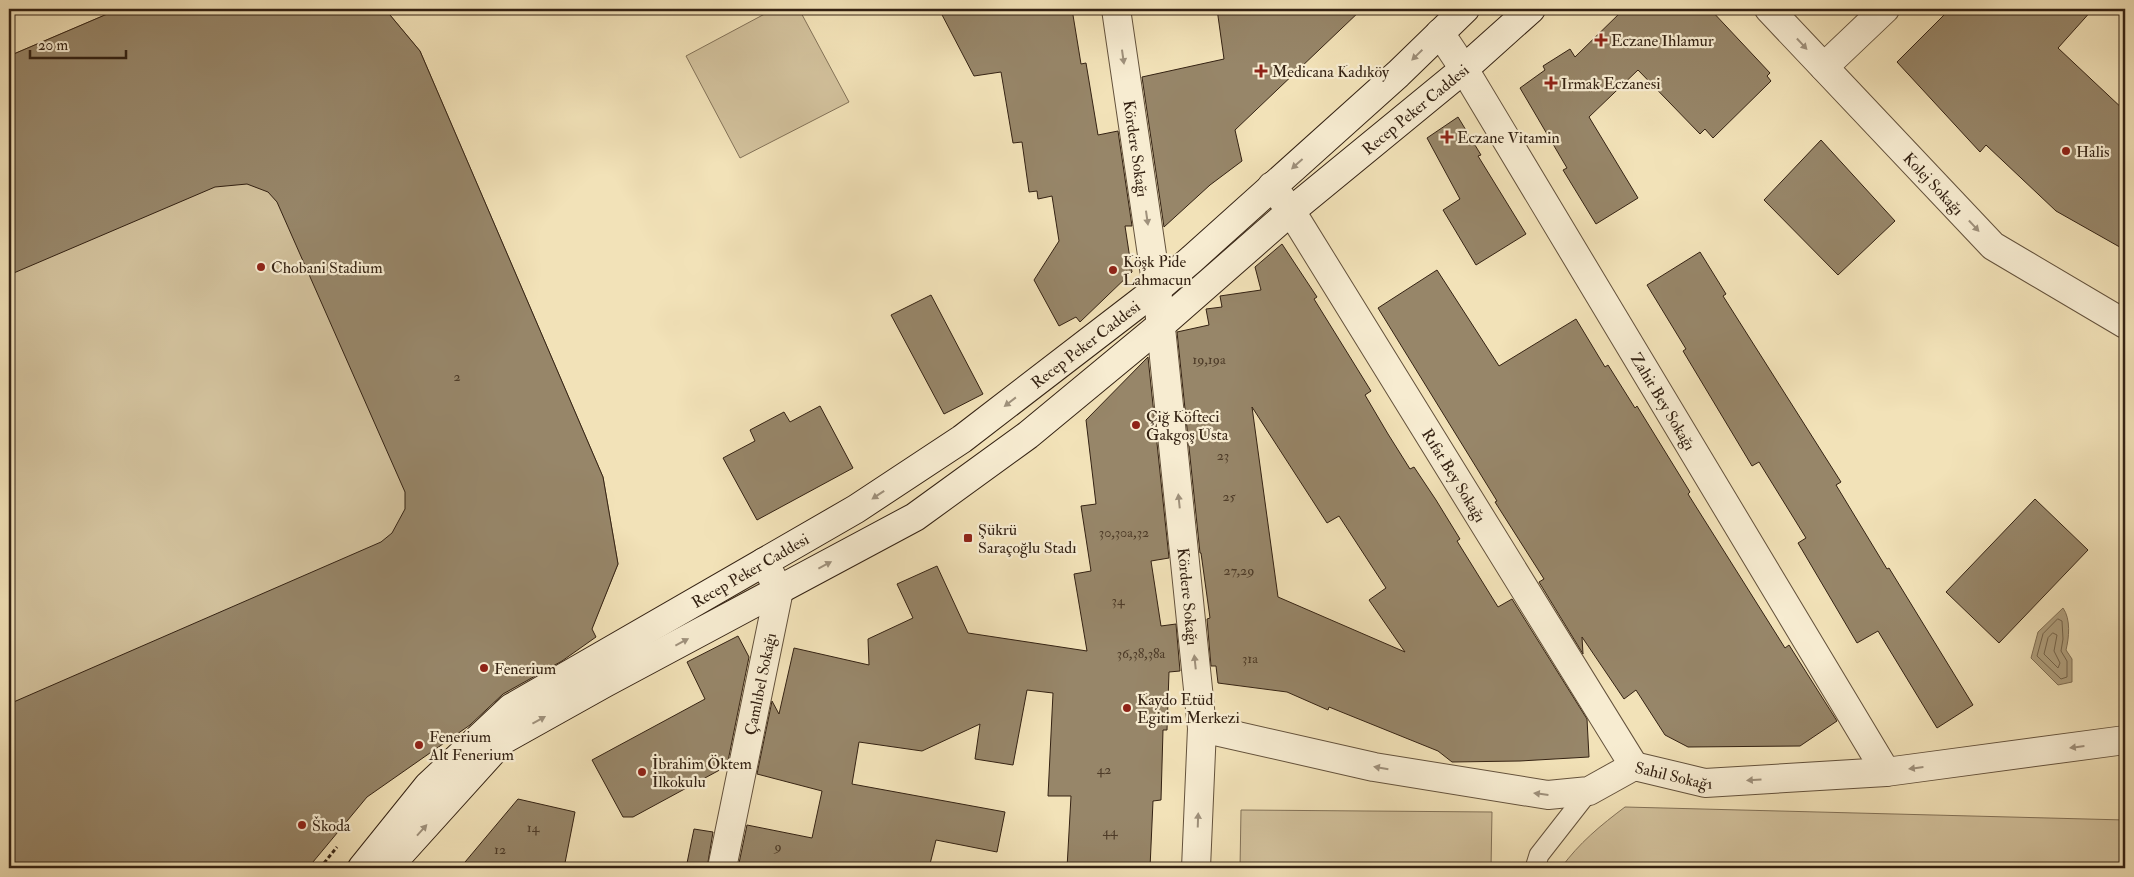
<svg xmlns="http://www.w3.org/2000/svg" width="2134" height="877" viewBox="0 0 2134 877" font-family="'IM FELL Double Pica',serif">
  <style>
    .green { fill: #d2c19c; stroke: #837258 }
    .water { fill: #b1a180; stroke: #7f6e54 }
    .lines { fill: none; stroke-linecap: round; stroke-linejoin: round }
    .shore { stroke: #72624a; stroke-width: 1 }
    .building { fill: #978669; stroke: #342213; fill-rule: evenodd }
    .lane-casing { stroke: #64523c; stroke-width: 21 }
    .street-casing { stroke: #64523c; stroke-width: 30 }
    .secondary-casing { stroke: #342213; stroke-width: 30 }
    .path { stroke: #342213; stroke-width: 3; stroke-dasharray: 4 2.5; stroke-linecap: butt }
    .lane { stroke: #f7ecd1; stroke-width: 19 }
    .street { stroke: #f7ecd1; stroke-width: 28 }
    .secondary { stroke: #f7ecd1; stroke-width: 28 }
    .oneway { fill: #9f917c }
    .poi-dot { fill: #8f2418; stroke: #f7ecd1; stroke-width: 2 }
    .labels { text-anchor: middle; stroke-width: 4.5; stroke-linejoin: round; paint-order: stroke }
    .number-label { font-size: 14px; fill: #4d3b28 }
    .poi-label { font-size: 16px; fill: #342213; stroke: #f7ecd1; text-anchor: start }
    .street-label { font-size: 16px; fill: #342213; stroke: #f7ecd1 }
  </style>
  <rect width="100%" height="100%" fill="#f2e2b8"/>
  <filter id="stains"><feTurbulence type="fractalNoise" baseFrequency=".004" numOctaves="4"/><feColorMatrix values="0 0 0 0 .2 0 0 0 0 .09 0 0 0 0 .02 0 0 0 .5 -.17"/></filter>
  <radialGradient id="worn" r=".72"><stop offset=".6" stop-color="#630" stop-opacity="0"/><stop offset="1" stop-color="#630" stop-opacity=".3"/></radialGradient>
  <path class="green" d="M119,9H385L420,51L603,477L618,564L587,640L517,692L114,868H9V56Z
    M774,9H799L849,102L740,158L686,56Z
    M1625,807L2125,820V868H1561C1579,843 1601,825 1625,807Z
    M1241,810L1492,812L1491,868H1240Z"/>
  <path class="water" d="M2063,608C2071,619 2069,638 2066,650L2072,659V682L2058,685L2031,658L2038,632Z"/>
  <g class="lines">
    <path class="shore" d="M2058,619L2062,621L2063,639L2061,651L2067,661V677L2061,679L2037,656L2043,634Z
      M2053,633L2057,635L2054,651L2060,663L2058,668L2044,654L2048,638Z"/>
  </g>
  <path class="building" d="M119,9H385L420,51L603,477L618,564L592,629L596,637L562,661L503,694L470,725L367,797L308,868H9V704L381,542L392,533L405,509V492L277,202L268,192L247,184L215,187L9,275V56Z
    M970,9H1072L1081,64L1086,63L1098,135L1118,131L1132,226H1125L1132,272L1080,322L1076,317L1059,326L1034,280L1059,241L1052,196L1038,199L1037,191L1029,192L1022,142L1013,143L1001,72L974,76L940,11Z
    M1217,9H1362L1235,130L1242,161L1210,185L1164,227L1142,77L1224,59Z
    M1624,9H1710L1770,73L1767,76L1771,81L1713,138L1705,129L1700,134L1638,70L1589,117L1638,198L1596,224L1563,170L1567,168L1520,88L1545,70L1543,66L1570,49L1575,57Z
    M1950,9H2093L2058,48L2125,111V250L2056,211L1986,145L1980,152L1897,62Z
    M1458,117L1481,155L1478,156L1526,234L1476,265L1443,210L1460,199L1427,138Z
    M1821,140L1895,221L1838,275L1764,200Z
    M1282,244L1317,297L1314,299L1371,391L1365,395L1388,434L1410,469L1414,467L1436,500L1460,539L1457,541L1498,607L1512,599L1587,719L1589,757L1520,761L1452,762L1438,751L1329,707L1328,710L1287,692L1218,683L1216,666H1211L1207,619L1210,618L1201,553H1200L1177,332L1209,325L1206,309L1222,307L1220,296L1261,290L1255,267ZM1252,407L1327,523L1339,516L1386,588L1369,600L1405,652L1278,597Z
    M1700,252L1726,294L1723,296L1841,482L1836,485L1887,569L1889,568L1973,705L1937,728L1878,631L1857,643L1798,543L1806,538L1759,462L1752,466L1683,351L1686,349L1647,285Z
    M1437,270L1499,366L1576,319L1605,367L1608,365L1635,408L1637,406L1690,492L1688,494L1785,648L1789,645L1837,721L1800,746L1688,747L1665,735L1636,690L1624,699L1582,637L1583,654L1539,582L1544,579L1495,502L1497,501L1378,308Z
    M931,295L983,394L944,414L891,315Z
    M1148,357L1169,558L1151,561L1161,626L1176,624L1180,671L1169,672L1167,730H1163L1161,800L1153,801L1150,868H1067L1071,796H1048L1053,693L1027,690L1013,765L975,759L980,724L922,751L859,742L852,784L1005,812L997,852L936,840L929,868H738L747,825L812,838L822,791L757,774L772,701L779,714L794,648L869,665L868,639L913,618L897,584L937,566L968,633L1087,651L1074,574L1091,571L1081,506L1096,504L1086,420Z
    M820,406L853,468L757,520L723,458L755,441L750,430L784,412L790,422Z
    M2035,499L2088,550L1999,643L1946,592Z
    M738,636L749,657L727,766L633,817H623L592,760L705,699L687,662Z
    M518,799L575,812L564,868H460Z
    M694,829L713,832L707,868H686Z"/>
  <g class="lines">
    <g class="lane-casing">
      <path id="lane" d="M1535,868L1539,855L1589,791"/>
    </g>
    <g class="street-casing">
      <g id="street">
        <path id="s1" d="M1116,9L1157,289L1202,728L1196,868"/>
        <path id="s2" d="M1769,9L1993,246L2125,324"/>
        <path id="s3" d="M1440,33L1464,69L1886,772"/>
        <path d="M1824,67L1885,9"/>
        <path id="s4" d="M1272,186L1291,211L1634,766"/>
        <path id="s5" d="M1202,728L1374,767L1548,795L1589,791L1634,766L1705,783L1886,772L2125,740"/>
        <path id="s6" d="M722,868L779,590L764,562"/>
      </g>
    </g>
    <g class="secondary-casing">
      <g id="secondary">
        <path id="s7" d="M362,868L428,786L511,708L856,509L962,439L1157,289L1192,259L1398,74L1465,9"/>
        <path id="s8" d="M392,868L400,854L503,740L605,683L915,517L1028,435L1161,325L1291,211L1464,69L1531,9"/>
      </g>
    </g>
    <path class="path" d="M320,868L337,847"/>
    <use href="#lane" class="lane"/>
    <use href="#street" class="street"/>
    <use href="#secondary" class="secondary"/>
  </g>
  <defs><path id="oneway-solid" d="M-6-.8H1V-3.2L6.5 0L1 3.2V.8H-6Z" transform="scale(1.25)"/></defs>
  <g class="oneway">
    <use href="#oneway-solid" transform="translate(1802 44) rotate(47)"/>
    <use href="#oneway-solid" transform="translate(1417 55) rotate(136)"/>
    <use href="#oneway-solid" transform="translate(1123 57) rotate(82)"/>
    <use href="#oneway-solid" transform="translate(1297 164) rotate(138)"/>
    <use href="#oneway-solid" transform="translate(1147 218) rotate(82)"/>
    <use href="#oneway-solid" transform="translate(1974 226) rotate(47)"/>
    <use href="#oneway-solid" transform="translate(1010 402) rotate(142)"/>
    <use href="#oneway-solid" transform="translate(878 495) rotate(146)"/>
    <use href="#oneway-solid" transform="translate(1179 501) rotate(-96)"/>
    <use href="#oneway-solid" transform="translate(825 565) rotate(-28)"/>
    <use href="#oneway-solid" transform="translate(682 642) rotate(-28)"/>
    <use href="#oneway-solid" transform="translate(1195 662) rotate(-96)"/>
    <use href="#oneway-solid" transform="translate(539 720) rotate(-29)"/>
    <use href="#oneway-solid" transform="translate(2077 747) rotate(173)"/>
    <use href="#oneway-solid" transform="translate(1381 768) rotate(-170)"/>
    <use href="#oneway-solid" transform="translate(1916 768) rotate(173)"/>
    <use href="#oneway-solid" transform="translate(1754 780) rotate(176)"/>
    <use href="#oneway-solid" transform="translate(1541 794) rotate(-173)"/>
    <use href="#oneway-solid" transform="translate(1198 820) rotate(-88)"/>
    <use href="#oneway-solid" transform="translate(422 830) rotate(-48)"/>
  </g>
  <g class="poi-dot">
    <path d="M1598.5 32.5h5v5h5v5h-5v5h-5v-5h-5v-5h5z"/>
    <path d="M1258.5 63.5h5v5h5v5h-5v5h-5v-5h-5v-5h5z"/>
    <path d="M1548.5 75.5h5v5h5v5h-5v5h-5v-5h-5v-5h5z"/>
    <path d="M1444.5 129.5h5v5h5v5h-5v5h-5v-5h-5v-5h5z"/>
    <circle cx="2066" cy="151" r="5"/>
    <circle cx="261" cy="267" r="5"/>
    <circle cx="1113" cy="270" r="5"/>
    <circle cx="1136" cy="425" r="5"/>
    <rect x="963" y="533" width="10" height="10" rx="2.5"/>
    <circle cx="484" cy="668" r="5"/>
    <circle cx="1127" cy="708" r="5"/>
    <circle cx="419" cy="745" r="5"/>
    <circle cx="642" cy="772" r="5"/>
    <circle cx="302" cy="825" r="5"/>
  </g>
  <g class="labels">
    <g class="number-label">
      <text x="1209" y="364">19,19a</text>
      <text x="457" y="381">2</text>
      <text x="1223" y="460">23</text>
      <text x="1229" y="501">25</text>
      <text x="1124" y="537">30,30a,32</text>
      <text x="1239" y="575">27,29</text>
      <text x="1118" y="605">34</text>
      <text x="1141" y="658">36,38,38a</text>
      <text x="1250" y="663">31a</text>
      <text x="1104" y="774">42</text>
      <text x="533" y="832">14</text>
      <text x="1110" y="836">44</text>
      <text x="778" y="851">9</text>
      <text x="500" y="854">12</text>
    </g>
    <g class="poi-label">
      <text x="1611" y="46">Eczane Ihlamur</text>
      <text x="1272" y="77">Medicana Kadıköy</text>
      <text x="1561" y="89">Irmak Eczanesi</text>
      <text x="1457" y="143">Eczane Vitamin</text>
      <text x="2076" y="157">Halis</text>
      <text x="1123" y="267">Köşk Pide<tspan x="1123" dy="18">Lahmacun</tspan></text>
      <text x="271" y="273">Chobani Stadium</text>
      <text x="1146" y="422">Çiğ Köfteci<tspan x="1146" dy="18">Gakgoş Usta</tspan></text>
      <text x="978" y="535">Şükrü<tspan x="978" dy="18">Saraçoğlu Stadı</tspan></text>
      <text x="494" y="674">Fenerium</text>
      <text x="1137" y="705">Kaydo Etüd<tspan x="1137" dy="18">Egitim Merkezi</tspan></text>
      <text x="429" y="742">Fenerium<tspan x="429" dy="18">Alt Fenerium</tspan></text>
      <text x="652" y="769">İbrahim Öktem<tspan x="652" dy="18">İlkokulu</tspan></text>
      <text x="312" y="831">Škoda</text>
    </g>
    <g class="street-label">
      <text dy="6" stroke="none"><textPath href="#s8" startOffset="1284">Recep Peker Caddesi</textPath></text>
      <text dy="6" stroke="none"><textPath href="#s1" startOffset="141">Kördere Sokağı</textPath></text>
      <text dy="6" stroke="none"><textPath href="#s2" startOffset="240">Kolej Sokağı</textPath></text>
      <text dy="6" stroke="none"><textPath href="#s7" startOffset="900">Recep Peker Caddesi</textPath></text>
      <text dy="6" stroke="none"><textPath href="#s3" startOffset="431">Zahit Bey Sokağı</textPath></text>
      <text dy="6" stroke="none"><textPath href="#s4" startOffset="342">Rıfat Bey Sokağı</textPath></text>
      <text dy="6" stroke="none"><textPath href="#s7" startOffset="495">Recep Peker Caddesi</textPath></text>
      <text dy="6" stroke="none"><textPath href="#s1" startOffset="592">Kördere Sokağı</textPath></text>
      <text dy="6" stroke="none"><textPath href="#s6" startOffset="188">Çamlıbel Sokağı</textPath></text>
      <text dy="6" stroke="none"><textPath href="#s5" startOffset="486">Sahil Sokağı</textPath></text>
    </g>
  </g>
  <rect width="2134" height="877" fill="none" stroke="#f2e2b8" stroke-width="30"/>
  <rect x="10" y="10" width="2114" height="857" fill="none" stroke="#342213" stroke-width="2.5"/>
  <rect x="15" y="15" width="2104" height="847" fill="none" stroke="#342213"/>
  <path d="M30 50v8h96v-8" fill="none" stroke="#342213" stroke-width="2.5"/>
  <text x="38" y="50" font-size="15" fill="#342213" stroke="#f7ecd1" stroke-width="4" paint-order="stroke">20 m</text>
  <rect width="100%" height="100%" filter="url(#stains)"/>
  <rect width="100%" height="100%" fill="url(#worn)"/>
</svg>
